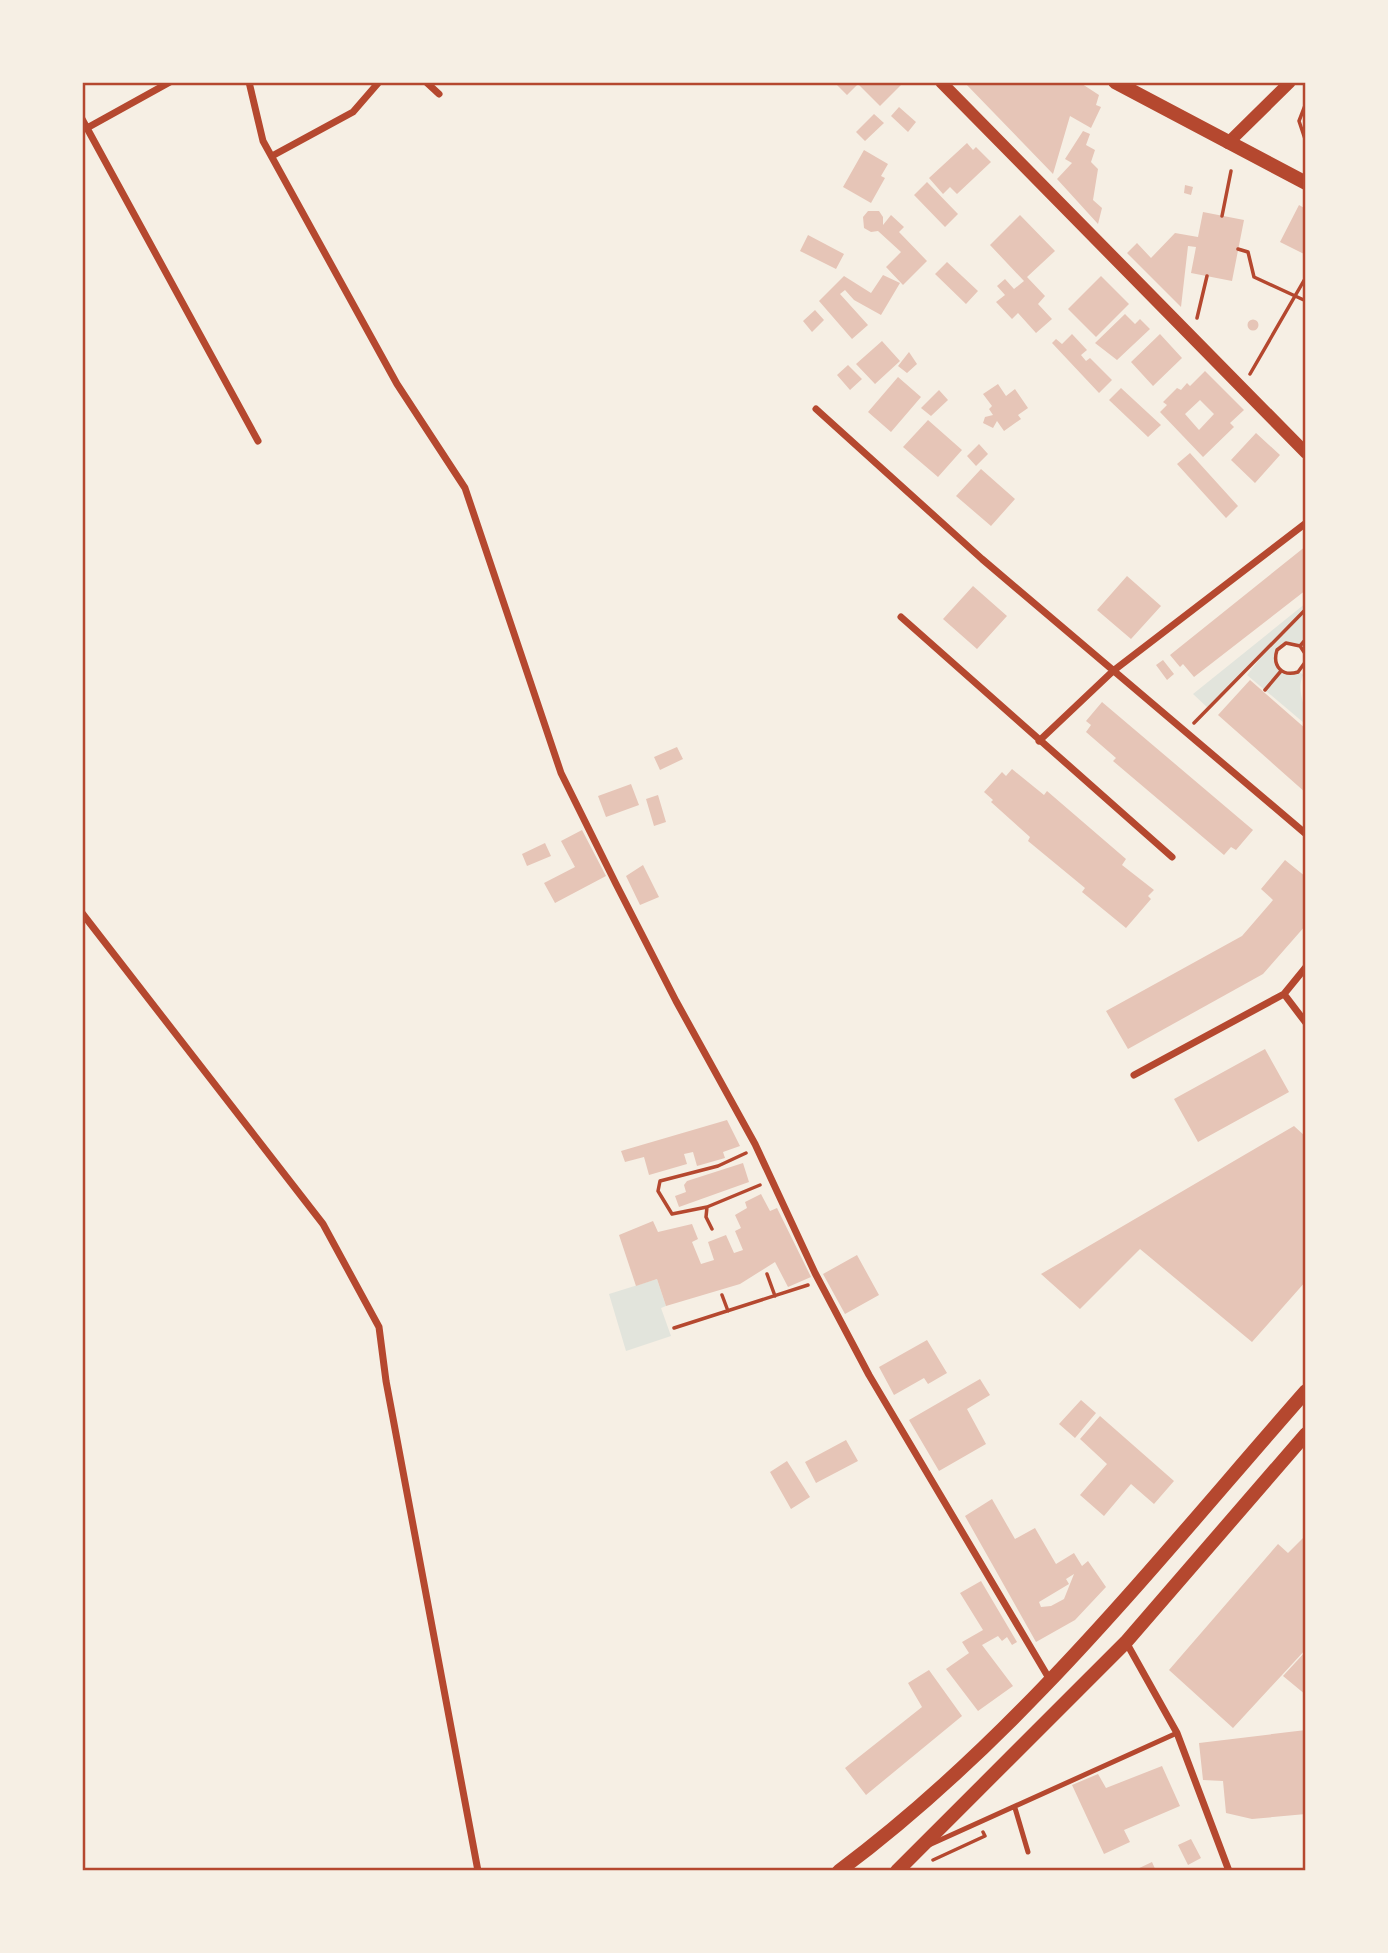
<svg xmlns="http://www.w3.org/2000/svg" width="1388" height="1953" font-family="'Roboto Serif',serif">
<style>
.green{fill:#e2e4dc}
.building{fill:#e6c5b7;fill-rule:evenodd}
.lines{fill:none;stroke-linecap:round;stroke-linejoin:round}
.path{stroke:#b5482f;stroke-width:3.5}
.service{stroke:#b5482f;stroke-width:5}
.minor{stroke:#b5482f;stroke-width:7}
.tertiary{stroke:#b5482f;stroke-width:12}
.secondary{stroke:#b5482f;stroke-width:14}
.neatline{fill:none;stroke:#b5482f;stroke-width:2.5}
</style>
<rect width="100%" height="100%" fill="#f6efe4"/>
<!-- green -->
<path class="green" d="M 1306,603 L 1306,655 L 1300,646 L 1290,643 L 1280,646 L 1275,660 L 1283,672 L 1299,671 L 1303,675 C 1295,693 1309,708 1304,723 L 1247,675 L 1266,651 L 1208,708 L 1193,694 Z
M 657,1279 L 666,1306 L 661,1308 L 671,1336 L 626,1351 L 609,1294 Z"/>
<!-- building -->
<path class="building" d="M 834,82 L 904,82 L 880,106 L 858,84 L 847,95 Z
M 964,82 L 1079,82 L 1099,95 L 1096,105 L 1101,107 L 1091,128 L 1070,116 L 1053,174 Z
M 899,107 L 916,122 L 908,132 L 891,116 Z
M 874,114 L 884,123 L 865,141 L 856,132 Z
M 1083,131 L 1090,134 L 1086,145 L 1095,150 L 1091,162 L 1098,169 L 1093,200 L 1102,208 L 1098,224 L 1057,179 L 1072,163 L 1065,159 Z
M 967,143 L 973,150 L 976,147 L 991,162 L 957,194 L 950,187 L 943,194 L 929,178 Z
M 864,150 L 888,164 L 881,176 L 885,178 L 871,203 L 843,187 Z
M 927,182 L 958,214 L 945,227 L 914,195 Z
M 1185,185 L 1193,187 L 1191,195 L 1184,193 Z
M 1299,205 L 1306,209 L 1306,255 L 1280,242 Z
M 868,211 L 879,211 L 883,217 L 883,225 L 891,215 L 904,227 L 899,232 L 927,261 L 903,285 L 886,267 L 901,252 L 878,231 L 871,232 L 864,228 L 863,217 Z
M 1203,212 L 1244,220 L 1232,281 L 1191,273 L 1196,247 L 1188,246 L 1181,307 L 1127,253 L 1137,243 L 1151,258 L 1175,233 L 1198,237 Z
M 1020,215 L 1055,251 L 1027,277 L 1045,296 L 1038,304 L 1052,319 L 1036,333 L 1018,313 L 1012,319 L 996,302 L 1005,295 L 997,286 L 1005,279 L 1014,289 L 1024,281 L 990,245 Z
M 808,235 L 844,254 L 836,269 L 800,251 Z
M 947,262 L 978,291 L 966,304 L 935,274 Z
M 883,275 L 900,283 L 881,315 L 854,300 L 845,290 L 840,294 L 868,325 L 852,339 L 819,301 L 844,276 L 871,293 Z
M 1101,276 L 1129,304 L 1096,337 L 1068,309 Z
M 815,310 L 824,320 L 812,332 L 803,321 Z
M 1125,314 L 1135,324 L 1140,319 L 1150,329 L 1117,360 L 1095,343 Z
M1247.5 325a5.5 5.5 0 1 1 11 0a5.5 5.5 0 1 1-11 0Z
M 1072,334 L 1087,350 L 1081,355 L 1086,361 L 1090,358 L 1112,380 L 1099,393 L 1052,343 L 1056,339 L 1062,344 Z
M 1160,334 L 1182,358 L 1153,386 L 1131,362 Z
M 882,341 L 900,361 L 875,384 L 856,364 Z
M 909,352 L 917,364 L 907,373 L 898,366 Z
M 848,365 L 862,379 L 850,390 L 837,375 Z
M 1205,371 L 1244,410 L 1230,423 L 1234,427 L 1203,457 L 1160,412 L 1167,405 L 1163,402 L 1177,388 L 1181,390 L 1187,383 L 1190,386 ZM 1200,400 L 1214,414 L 1199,430 L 1185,414 Z
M 898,377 L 921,397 L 891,432 L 868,412 Z
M 998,384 L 1006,396 L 1015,389 L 1028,408 L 1018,415 L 1021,419 L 1004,431 L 997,421 L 993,428 L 983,423 L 985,417 L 993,415 L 989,409 L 992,406 L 983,394 Z
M 1121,388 L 1161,425 L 1148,437 L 1109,400 Z
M 939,390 L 948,400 L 931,416 L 921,408 Z
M 928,420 L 962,450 L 938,477 L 903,447 Z
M 1256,433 L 1280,455 L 1255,483 L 1231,460 Z
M 979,444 L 988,454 L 976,466 L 967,456 Z
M 1190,453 L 1238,506 L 1226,518 L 1177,464 Z
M 981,469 L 1015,499 L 991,526 L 956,496 Z
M 1306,546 L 1306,590 L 1194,677 L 1183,664 L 1180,667 L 1170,655 Z
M 1127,576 L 1161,606 L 1131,639 L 1097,610 Z
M 973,586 L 1007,616 L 977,649 L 943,619 Z
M 1163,660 L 1174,674 L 1167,680 L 1156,665 Z
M 1250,680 L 1306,729 L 1306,793 L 1218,715 Z
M 1102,702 L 1253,830 L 1236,850 L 1231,847 L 1224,855 L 1113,761 L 1116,758 L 1086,732 L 1091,725 L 1086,721 Z
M 677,747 L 683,759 L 660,770 L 654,757 Z
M 1012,769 L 1044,795 L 1047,791 L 1126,859 L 1122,865 L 1154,890 L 1148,896 L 1151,899 L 1126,928 L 1082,892 L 1085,888 L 1028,841 L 1030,837 L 991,802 L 993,800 L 984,792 L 1002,772 L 1006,776 Z
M 631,784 L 639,805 L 606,817 L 598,796 Z
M 658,795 L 666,822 L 654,826 L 646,799 Z
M 582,830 L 606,876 L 555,903 L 544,883 L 575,867 L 561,841 Z
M 545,843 L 551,856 L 527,866 L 522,854 Z
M 1285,860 L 1306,877 L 1306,925 L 1263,974 L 1128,1049 L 1106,1011 L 1242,936 L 1273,900 L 1261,889 Z
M 643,865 L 659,897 L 640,905 L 626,876 Z
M 1265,1049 L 1289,1092 L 1198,1142 L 1174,1099 Z
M 727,1120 L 740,1146 L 723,1152 L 725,1158 L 697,1166 L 693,1152 L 684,1154 L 687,1164 L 649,1175 L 644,1157 L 625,1162 L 621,1151 Z
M 1294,1126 L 1306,1137 L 1306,1281 L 1252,1342 L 1140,1249 L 1080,1309 L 1041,1274 Z
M 743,1163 L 749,1182 L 679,1207 L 675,1196 L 686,1192 L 684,1185 L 687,1181 Z
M 761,1194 L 770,1211 L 777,1208 L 811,1277 L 788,1287 L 775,1262 L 740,1284 L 666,1306 L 657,1279 L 636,1286 L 619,1235 L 653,1221 L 658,1232 L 692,1224 L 698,1239 L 692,1242 L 701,1264 L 714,1260 L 708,1242 L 726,1235 L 734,1253 L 743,1250 L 735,1231 L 741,1228 L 735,1215 L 747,1208 L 745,1202 Z
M 857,1255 L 879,1295 L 845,1314 L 823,1274 Z
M 927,1340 L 947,1373 L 928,1384 L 924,1378 L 894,1395 L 879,1367 Z
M 980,1379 L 990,1395 L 967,1409 L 986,1444 L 939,1471 L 909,1420 Z
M 1081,1400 L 1096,1413 L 1075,1438 L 1059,1424 Z
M 1100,1416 L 1174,1481 L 1154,1504 L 1131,1484 L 1104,1516 L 1080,1495 L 1107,1464 L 1080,1439 Z
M 846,1440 L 858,1461 L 816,1483 L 805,1462 Z
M 787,1461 L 810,1497 L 791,1509 L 770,1472 Z
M 992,1499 L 1015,1539 L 1035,1528 L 1056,1564 L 1074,1553 L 1082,1566 L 1088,1561 L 1106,1587 L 1075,1620 L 1036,1642 L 965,1516 ZM 1074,1574 L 1064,1599 L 1051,1606 L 1041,1607 L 1039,1602 L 1069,1584 L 1066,1579 Z
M 1306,1535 L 1306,1649 L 1233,1728 L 1169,1670 L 1278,1544 L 1288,1553 Z
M 981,1581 L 1017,1642 L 1012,1645 L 1007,1637 L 1002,1641 L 998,1636 L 982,1645 L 1013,1686 L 978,1711 L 946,1669 L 969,1653 L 962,1642 L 983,1630 L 960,1593 Z
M 1306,1651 L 1306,1695 L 1283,1676 Z
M 929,1670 L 962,1716 L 866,1795 L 845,1768 L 922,1707 L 908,1683 Z
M 1306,1730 L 1306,1814 L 1252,1819 L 1226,1813 L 1223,1781 L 1203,1780 L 1199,1743 Z
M 1162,1766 L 1180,1806 L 1124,1830 L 1130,1842 L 1104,1854 L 1072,1785 L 1098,1774 L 1106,1788 Z
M 1191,1839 L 1201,1858 L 1188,1865 L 1178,1845 Z
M 1152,1862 L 1156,1871 L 1133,1871 Z"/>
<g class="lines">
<!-- path -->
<path class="path" d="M 1306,103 L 1299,121 L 1306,142
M 1222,216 L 1231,171
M 1238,249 L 1248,252 L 1254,277 L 1306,301
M 1197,318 L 1207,276
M 1250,374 L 1306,277
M 1300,646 L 1306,639
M 1306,655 L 1300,646 L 1286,643 L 1277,650 C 1272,666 1282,677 1298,672 L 1306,661
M 1265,690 L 1281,671
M 1194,723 L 1306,609
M 707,1207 L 672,1214 L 658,1191 L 660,1181 L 718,1166 L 746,1153
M 712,1229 L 706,1217 L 707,1207 L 760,1185
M 767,1274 L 775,1296
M 722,1295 L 728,1311
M 674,1328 L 808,1285
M 933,1860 L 985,1836 L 983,1832"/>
<!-- service -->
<path class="service" d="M 1015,1808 L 1028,1852
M 929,1845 L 1177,1733"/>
<!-- minor -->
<path class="minor" d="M 249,82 L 263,141 L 397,384 L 465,488 L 561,773 L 616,884 L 676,1001 L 755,1144 L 815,1273 L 869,1375 L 1050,1680
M 426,82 L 439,94
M 82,119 L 258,441
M 87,128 L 170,82
M 272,156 L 353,112 L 379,82
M 816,409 L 982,559 L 1306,834
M 901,617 L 1172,857
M 1039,741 L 1113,671 L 1306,523
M 82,913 L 323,1224 L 379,1327 L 386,1381 L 478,1871
M 1284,994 L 1306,1023
M 1134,1075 L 1284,994 L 1306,967
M 1126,1642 L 1177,1733 L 1229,1871"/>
<!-- tertiary -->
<path class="tertiary" d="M 941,82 L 1306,453
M 1228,143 L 1290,82"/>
<!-- secondary -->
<path class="secondary" d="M 1115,82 L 1306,183
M 839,1871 C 1019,1737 1159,1558 1306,1391
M 897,1871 L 1126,1642 L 1306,1434"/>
</g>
<!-- border -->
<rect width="1388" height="1953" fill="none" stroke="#f6efe4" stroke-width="168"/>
<rect x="84" y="84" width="1220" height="1785" class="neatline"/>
</svg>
